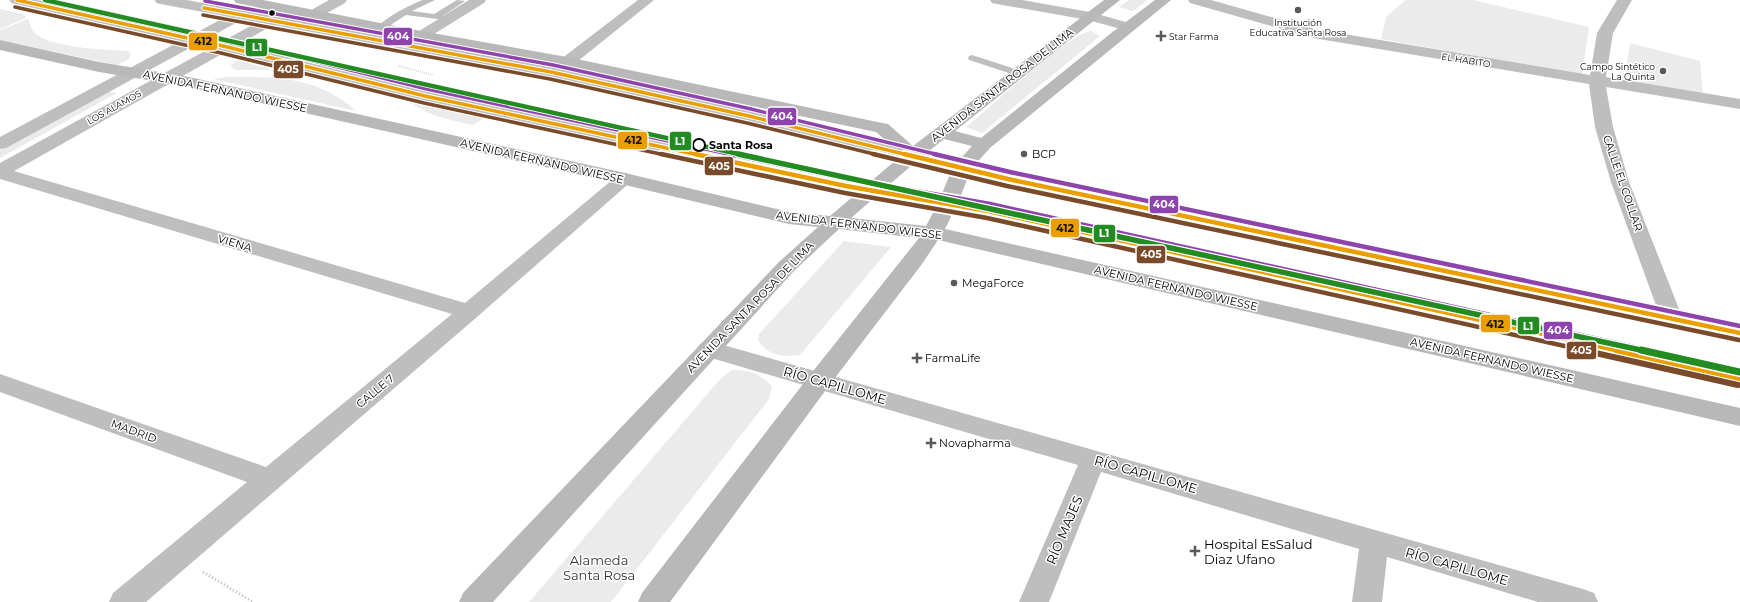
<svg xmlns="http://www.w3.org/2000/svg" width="1740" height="602" font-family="Montserrat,sans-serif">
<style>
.green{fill:#ebebeb}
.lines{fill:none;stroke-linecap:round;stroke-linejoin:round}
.primary-casing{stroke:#dbdbdb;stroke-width:1}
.path-far1{stroke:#b9b9b9;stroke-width:2;stroke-dasharray:0.5 1.5;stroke-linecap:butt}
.path{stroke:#b9b9b9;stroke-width:3;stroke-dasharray:1 2.5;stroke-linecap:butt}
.service{fill:#bebebe;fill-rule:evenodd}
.minor{fill:#bebebe;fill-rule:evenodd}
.tertiary{fill:#bebebe;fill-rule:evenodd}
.secondary{fill:#b8b8b8;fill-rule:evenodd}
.primary{fill:#bebebe;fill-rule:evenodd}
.bus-1-far2-casing{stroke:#fff;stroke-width:5.5}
.bus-1-far1-casing{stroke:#fff;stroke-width:8}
.bus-1-casing{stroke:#fff;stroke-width:9}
.bus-2-far2-casing{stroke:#fff;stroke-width:5.5}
.bus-2-far1-casing{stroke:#fff;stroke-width:8}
.bus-2-casing{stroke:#fff;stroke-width:9}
.bus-3-far2-casing{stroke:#fff;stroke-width:5.5}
.bus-3-far1-casing{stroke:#fff;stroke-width:8}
.bus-3-casing{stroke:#fff;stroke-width:9}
.bus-1-far2{stroke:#eb9e00;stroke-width:3.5}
.bus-1-far1{stroke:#eb9e00;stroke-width:4.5}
.bus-1{stroke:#eb9e00;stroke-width:6}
.bus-2-far2{stroke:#7a4b2a;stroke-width:3.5}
.bus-2-far1{stroke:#7a4b2a;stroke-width:4.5}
.bus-2{stroke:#7a4b2a;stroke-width:6}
.bus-3-far2{stroke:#8e44ad;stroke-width:3.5}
.bus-3-far1{stroke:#8e44ad;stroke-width:4.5}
.bus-3{stroke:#8e44ad;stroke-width:6}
.metro-1-far2-casing{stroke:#fff;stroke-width:6}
.metro-1-far1-casing{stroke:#fff;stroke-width:8}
.metro-1-casing{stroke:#fff;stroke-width:10}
.metro-1-far2{stroke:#228b22;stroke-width:4.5}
.metro-1-far1{stroke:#228b22;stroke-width:5.5}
.metro-1{stroke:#228b22;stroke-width:7}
.poi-dot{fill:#595959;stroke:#fff;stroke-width:1.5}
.bus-dot{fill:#000;stroke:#fff;stroke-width:1.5}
.stop-dot{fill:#fff;stroke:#000;stroke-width:2}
.labels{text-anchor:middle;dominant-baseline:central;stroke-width:3;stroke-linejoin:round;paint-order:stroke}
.far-poi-label{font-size:9px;fill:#000;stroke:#fff}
.far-street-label{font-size:9px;fill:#000;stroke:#fff}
.street-label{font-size:11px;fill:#000;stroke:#fff}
.stop-label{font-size:11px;font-weight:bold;fill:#000;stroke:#fff;text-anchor:start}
.poi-label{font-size:11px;fill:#000;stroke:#fff;text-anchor:start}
.near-street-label{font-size:13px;fill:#000;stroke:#fff}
.near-poi-label{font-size:13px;fill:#000;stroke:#fff;text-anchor:start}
.near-park-label{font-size:13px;fill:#323232;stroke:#fff}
.line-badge{stroke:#fff;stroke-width:1.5}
.badge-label{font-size:11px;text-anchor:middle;font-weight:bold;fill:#fff}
.pale-badge-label{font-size:11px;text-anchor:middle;font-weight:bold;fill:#111}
</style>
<rect width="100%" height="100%" fill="#fff"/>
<!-- green -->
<path class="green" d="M 1129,0 L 1148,0 L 1133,11 L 1119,7 Z
M 1406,0 L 1473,0 L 1589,27 L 1582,75 L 1381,39 L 1386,17 Z
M 0,9 L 23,14 L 26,18 L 0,29 Z
M 28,19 C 29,23 31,27 33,31 C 46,48 108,50 129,51 L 131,54 L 129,59 L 117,65 L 0,40 L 0,30 Z
M 1091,31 L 1100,36 L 982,133 L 966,127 C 985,111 1072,32 1091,31 Z
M 1630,43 L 1700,61 L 1703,95 L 1624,82 Z
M 237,60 L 273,70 L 235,70 L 230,66 Z
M 225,77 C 275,77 316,75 356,111 L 213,79 Z
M 106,91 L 117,93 L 0,158 L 0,149 Z
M 408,100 L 485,118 L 473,125 C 450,120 427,116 408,100 Z
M 844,241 L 891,247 L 800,355 C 781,357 770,356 758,341 L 759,334 Z
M 732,370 C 750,370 759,373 772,386 L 769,399 L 611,602 L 529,602 L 721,378 Z"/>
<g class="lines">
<defs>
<path id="primary" d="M 10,0 L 36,0 L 223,41 L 425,91 L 846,180 L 988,205 L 1740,369 L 1740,387 L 988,217 L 846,192 L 425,101 L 223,51 L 17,4 L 12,3 Z
M 155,0 L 185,0 L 551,67 L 749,111 L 1008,173 L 1740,325 L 1740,341 L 1008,185 L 749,121 L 551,77 L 162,4 L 157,3 Z"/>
</defs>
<!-- primary casing -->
<use href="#primary" class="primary-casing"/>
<!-- path-far1 -->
<path class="path-far1" d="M 399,66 L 433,75"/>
<!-- path -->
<path class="path" d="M 203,572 L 253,602"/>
<!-- service -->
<path class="service" d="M 423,0 L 435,0 L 412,11 L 434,14 L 457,0 L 465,1 L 443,16 L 452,17 L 452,21 L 406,15 L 383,30 L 380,30 L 376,28 C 385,18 411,4 423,0 Z
M 972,55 L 1021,71 L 1022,73 L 1018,76 L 969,60 L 968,58 L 969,56 Z"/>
<!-- minor -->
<path class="minor" d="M 329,0 L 347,0 L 345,3 L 300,28 L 295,29 L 290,28 L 288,25 L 290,22 Z
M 469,0 L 486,0 L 484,3 L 426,39 L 421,41 L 416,39 L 413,36 L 416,33 Z
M 638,0 L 654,0 L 573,65 L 567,67 L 561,65 L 559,62 L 561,59 Z
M 990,0 L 1022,0 L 1090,12 L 1133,24 L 1135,27 L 1133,30 L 1128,31 L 1088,20 L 997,4 L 992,3 Z
M 1188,0 L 1211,0 L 1314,29 L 1590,75 L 1597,33 L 1617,0 L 1632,0 L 1613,33 L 1606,77 L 1740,99 L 1740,109 L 1606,87 L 1613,127 L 1629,182 L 1683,319 L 1680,324 L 1672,327 L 1664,324 L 1661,319 L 1611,182 L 1595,127 L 1589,84 L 1313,38 L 1190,3 Z
M 0,167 L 465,303 L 618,175 L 625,173 L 632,175 L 634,179 L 477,317 L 146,602 L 109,602 L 113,593 L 247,482 L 0,392 L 0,374 L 266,467 L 452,314 L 0,179 Z
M 709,341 L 1583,589 L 1594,593 L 1598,602 L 1538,602 L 1387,557 L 1382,602 L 1352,602 L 1359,549 L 1101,472 L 1049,602 L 1019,602 L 1078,465 L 701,355 L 697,349 L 701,343 Z"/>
<!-- tertiary -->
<path class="tertiary" d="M 240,11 L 245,12 L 247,15 L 245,18 L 6,148 L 0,149 L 0,137 L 235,12 Z
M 270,17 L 275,18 L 277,21 L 275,24 L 7,175 L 0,177 L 0,163 L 265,18 Z"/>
<!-- secondary -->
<path class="secondary" d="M 234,0 L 263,0 L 421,31 L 567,57 L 882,123 L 888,124 L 913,146 L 1104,0 L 1120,0 L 955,131 L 981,138 L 1110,34 L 1155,0 L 1171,0 L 990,148 L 971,169 L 958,203 L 945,229 L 1740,408 L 1740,426 L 938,240 L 922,264 L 828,387 L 670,602 L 638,602 L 642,593 L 810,375 L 919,238 L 839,229 L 793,272 L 493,602 L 459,602 L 463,593 L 779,262 L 818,227 L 789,224 L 625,185 L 189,87 L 99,72 L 0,50 L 0,40 L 99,62 L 189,77 L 625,173 L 789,212 L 830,216 L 902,155 L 876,132 L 567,67 L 421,41 L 241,4 L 236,3 ZM 944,139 L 972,146 L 953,167 L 938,203 L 926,226 L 851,218 L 919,159 Z"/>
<!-- primary -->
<use href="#primary" class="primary"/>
<defs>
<path id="bus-1-far2" d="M 17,0 L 223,46 L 425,96 L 699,155
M 204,8 L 551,72 L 749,116 L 908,155"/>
<path id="bus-1-far1" d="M 695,154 L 846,186 L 988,211 L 1620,351
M 904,154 L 1008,179 L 1740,333"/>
<path id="bus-1" d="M 1616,350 L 1740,378"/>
<path id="bus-2-far2" d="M 15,7 L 221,53 L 424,103 L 665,155
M 203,15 L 550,79 L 747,123 L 878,155"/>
<path id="bus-2-far1" d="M 661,154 L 845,193 L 987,218 L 1587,351
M 873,154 L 1007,186 L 1739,340"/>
<path id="bus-2" d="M 1582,350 L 1738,385"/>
<path id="bus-3-far2" d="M 49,0 L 225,39 L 427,89 L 733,155
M 205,1 L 553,65 L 751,109 L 939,155"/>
<path id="bus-3-far1" d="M 729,154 L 847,179 L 990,204 L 1652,351
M 934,154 L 1010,172 L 1740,326"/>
<path id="bus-3" d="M 1647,350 L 1740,371"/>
</defs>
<!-- bus-1-far2 casing -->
<use href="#bus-1-far2" class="bus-1-far2-casing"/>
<!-- bus-1-far1 casing -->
<use href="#bus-1-far1" class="bus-1-far1-casing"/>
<!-- bus-1 casing -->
<use href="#bus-1" class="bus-1-casing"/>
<!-- bus-2-far2 casing -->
<use href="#bus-2-far2" class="bus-2-far2-casing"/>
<!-- bus-2-far1 casing -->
<use href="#bus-2-far1" class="bus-2-far1-casing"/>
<!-- bus-2 casing -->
<use href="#bus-2" class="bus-2-casing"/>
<!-- bus-3-far2 casing -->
<use href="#bus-3-far2" class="bus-3-far2-casing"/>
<!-- bus-3-far1 casing -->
<use href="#bus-3-far1" class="bus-3-far1-casing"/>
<!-- bus-3 casing -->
<use href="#bus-3" class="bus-3-casing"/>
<!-- bus-1-far2 -->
<use href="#bus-1-far2" class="bus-1-far2"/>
<!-- bus-1-far1 -->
<use href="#bus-1-far1" class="bus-1-far1"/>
<!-- bus-1 -->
<use href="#bus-1" class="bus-1"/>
<!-- bus-2-far2 -->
<use href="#bus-2-far2" class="bus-2-far2"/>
<!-- bus-2-far1 -->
<use href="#bus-2-far1" class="bus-2-far1"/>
<!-- bus-2 -->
<use href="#bus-2" class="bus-2"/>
<!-- bus-3-far2 -->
<use href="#bus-3-far2" class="bus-3-far2"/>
<!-- bus-3-far1 -->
<use href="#bus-3-far1" class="bus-3-far1"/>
<!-- bus-3 -->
<use href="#bus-3" class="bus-3"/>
<defs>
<path id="metro-1-far2" d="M 45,0 L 743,155"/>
<path id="metro-1-far1" d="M 738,154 L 1645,351"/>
<path id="metro-1" d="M 1641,350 L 1740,372"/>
</defs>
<!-- metro-1-far2 casing -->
<use href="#metro-1-far2" class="metro-1-far2-casing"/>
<!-- metro-1-far1 casing -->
<use href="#metro-1-far1" class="metro-1-far1-casing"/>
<!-- metro-1 casing -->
<use href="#metro-1" class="metro-1-casing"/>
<!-- metro-1-far2 -->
<use href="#metro-1-far2" class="metro-1-far2"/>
<!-- metro-1-far1 -->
<use href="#metro-1-far1" class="metro-1-far1"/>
<!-- metro-1 -->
<use href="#metro-1" class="metro-1"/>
</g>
<!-- markers -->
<g class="poi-dot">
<circle cx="1298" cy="10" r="4"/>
<path d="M1159 30h4v4h4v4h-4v4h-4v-4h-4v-4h4z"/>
<circle cx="1663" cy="71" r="4"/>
<circle cx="1024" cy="154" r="4"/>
<circle cx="954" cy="283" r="4"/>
<path d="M915 352h4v4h4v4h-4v4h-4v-4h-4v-4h4z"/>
<path d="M929 437h4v4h4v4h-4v4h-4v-4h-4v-4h4z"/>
<path d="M1193 545h4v4h4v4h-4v4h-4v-4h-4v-4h4z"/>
</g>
<circle class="bus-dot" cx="272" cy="13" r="3.5"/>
<circle class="stop-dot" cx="699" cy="145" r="6"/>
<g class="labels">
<!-- far-poi labels -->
<g class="far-poi-label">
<text x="1298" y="22">Institución<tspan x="1298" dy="10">Educativa Santa Rosa</tspan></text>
<text x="1169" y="36" text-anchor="start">Star Farma</text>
<text x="1655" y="66" text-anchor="end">Campo Sintético<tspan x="1655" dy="10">La Quinta</tspan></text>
</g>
<!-- far-street labels -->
<g class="far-street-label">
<text transform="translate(1466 60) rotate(9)">EL HABITO</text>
<text transform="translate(114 107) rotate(-29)">LOS ALAMOS</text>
</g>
<!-- street labels -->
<g class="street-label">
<text transform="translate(1002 85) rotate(-38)">AVENIDA SANTA ROSA DE LIMA</text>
<text transform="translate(225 91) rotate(12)">AVENIDA FERNANDO WIESSE</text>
<text transform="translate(542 161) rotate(13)">AVENIDA FERNANDO WIESSE</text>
<text transform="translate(1623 183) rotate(71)">CALLE EL COLLAR</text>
<text transform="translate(859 225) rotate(7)">AVENIDA FERNANDO WIESSE</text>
<text transform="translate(235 243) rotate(17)">VIENA</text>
<text transform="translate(1176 288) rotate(13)">AVENIDA FERNANDO WIESSE</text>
<text transform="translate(750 307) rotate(-46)">AVENIDA SANTA ROSA DE LIMA</text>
<text transform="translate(1492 360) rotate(13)">AVENIDA FERNANDO WIESSE</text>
<text transform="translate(375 391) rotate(-40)">CALLE 7</text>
<text transform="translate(134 431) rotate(20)">MADRID</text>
</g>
<!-- stop labels -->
<g class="stop-label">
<text x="709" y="145">Santa Rosa</text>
</g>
<!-- poi labels -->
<g class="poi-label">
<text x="1032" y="154">BCP</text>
<text x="962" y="283">MegaForce</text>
<text x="925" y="358">FarmaLife</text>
<text x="939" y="443">Novapharma</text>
</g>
<!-- near-street labels -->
<g class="near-street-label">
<text transform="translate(835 385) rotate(16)">RÍO CAPILLOME</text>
<text transform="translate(1146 474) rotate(16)">RÍO CAPILLOME</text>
<text transform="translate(1064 530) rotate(-67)">RÍO MAJES</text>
<text transform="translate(1457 566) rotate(16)">RÍO CAPILLOME</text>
</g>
<!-- near-poi labels -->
<g class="near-poi-label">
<text x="1204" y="544">Hospital EsSalud<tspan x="1204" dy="15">Diaz Ufano</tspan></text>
</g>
<!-- near-park labels -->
<g class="near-park-label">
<text x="599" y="560">Alameda<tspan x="599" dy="15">Santa Rosa</tspan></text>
</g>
</g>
<g class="line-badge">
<rect x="383" y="27" width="30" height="19" rx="4" fill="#8e44ad"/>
<rect x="188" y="32" width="30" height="19" rx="4" fill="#eb9e00"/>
<rect x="245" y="38" width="23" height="19" rx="4" fill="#228b22"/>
<rect x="273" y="60" width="31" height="19" rx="4" fill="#7a4b2a"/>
<rect x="767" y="107" width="30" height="19" rx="4" fill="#8e44ad"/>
<rect x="617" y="131" width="31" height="19" rx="4" fill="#eb9e00"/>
<rect x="669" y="131" width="23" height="20" rx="4" fill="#228b22"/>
<rect x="704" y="156" width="30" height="20" rx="4" fill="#7a4b2a"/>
<rect x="1149" y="195" width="30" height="19" rx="4" fill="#8e44ad"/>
<rect x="1050" y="218" width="30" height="20" rx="4" fill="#eb9e00"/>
<rect x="1093" y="224" width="23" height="19" rx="4" fill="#228b22"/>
<rect x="1136" y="245" width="30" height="19" rx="4" fill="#7a4b2a"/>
<rect x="1480" y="314" width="31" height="19" rx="4" fill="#eb9e00"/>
<rect x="1517" y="316" width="23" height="19" rx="4" fill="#228b22"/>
<rect x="1543" y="321" width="30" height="19" rx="4" fill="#8e44ad"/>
<rect x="1566" y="341" width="31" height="19" rx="4" fill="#7a4b2a"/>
</g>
<g class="badge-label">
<text x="398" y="40">404</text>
<text x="257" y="51">L1</text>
<text x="288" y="73">405</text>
<text x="782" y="120">404</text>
<text x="680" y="145">L1</text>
<text x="719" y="170">405</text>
<text x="1164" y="208">404</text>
<text x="1104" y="237">L1</text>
<text x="1151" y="258">405</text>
<text x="1528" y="330">L1</text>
<text x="1558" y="334">404</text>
<text x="1581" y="354">405</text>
</g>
<g class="pale-badge-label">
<text x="203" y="45">412</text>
<text x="633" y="144">412</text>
<text x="1065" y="232">412</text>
<text x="1495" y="328">412</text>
</g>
</svg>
